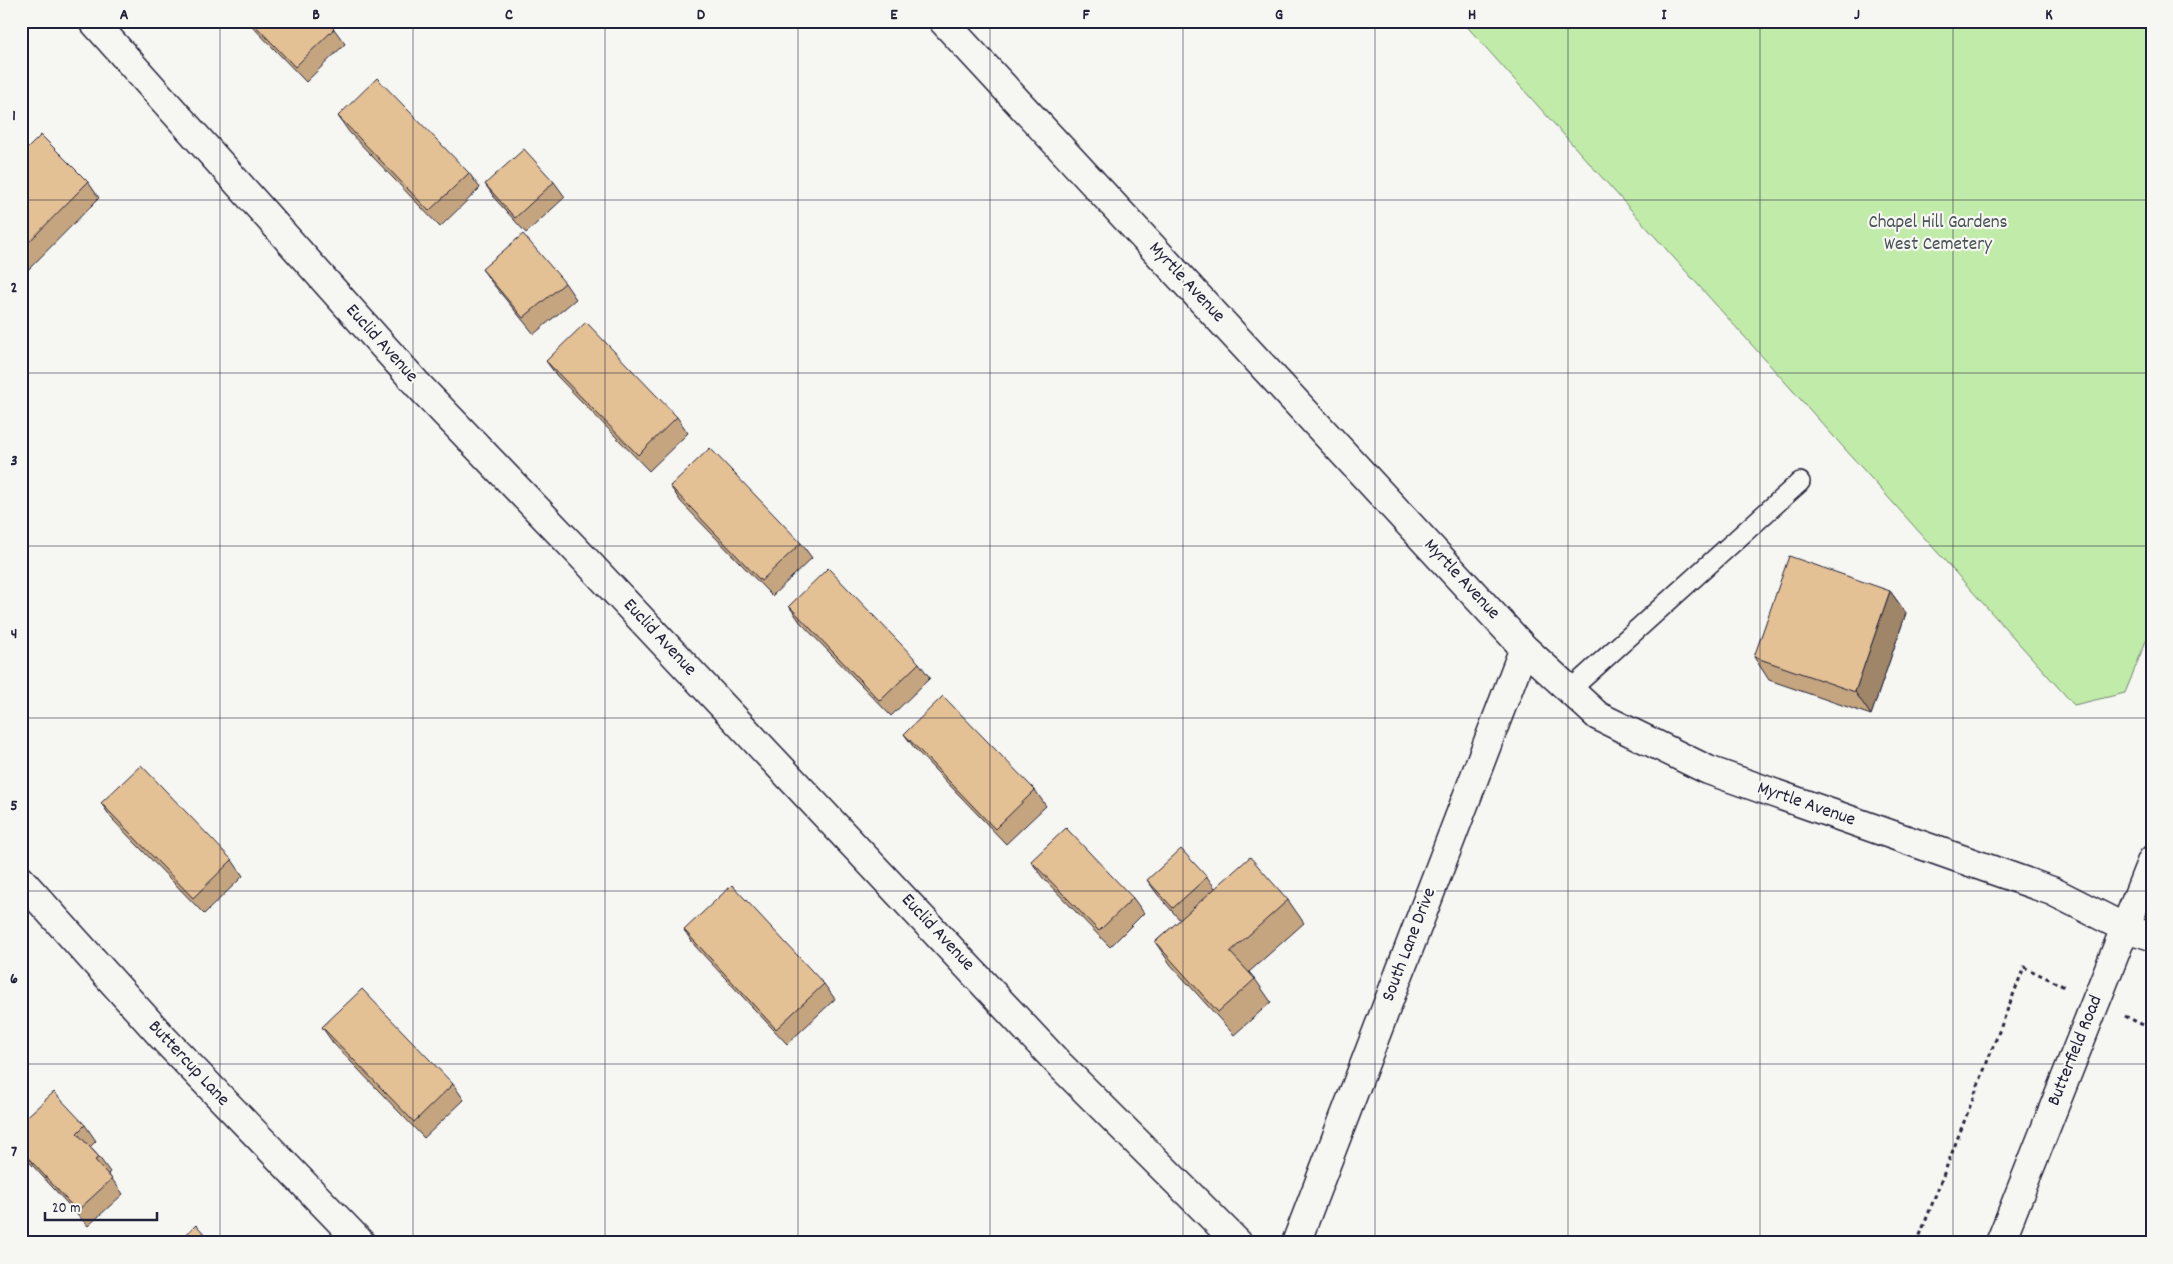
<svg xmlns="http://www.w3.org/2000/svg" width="2173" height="1264" font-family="Dekko,sans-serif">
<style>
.green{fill:#c0eba8;stroke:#718672}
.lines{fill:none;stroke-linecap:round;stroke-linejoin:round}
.service-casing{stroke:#22223b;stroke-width:22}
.minor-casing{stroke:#22223b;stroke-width:31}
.secondary-casing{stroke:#22223b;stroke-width:31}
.path{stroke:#22223b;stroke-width:3;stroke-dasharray:4 4;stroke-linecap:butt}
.service{stroke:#f6f6f2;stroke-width:19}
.minor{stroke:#f6f6f2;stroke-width:28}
.secondary{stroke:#f6f6f2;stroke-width:28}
.wall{fill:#c4a580;stroke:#22223b}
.shaded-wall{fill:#a08668;stroke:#22223b}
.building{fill:#e4c095;stroke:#22223b}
.grid{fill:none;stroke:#22223b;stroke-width:1;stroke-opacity:0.55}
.labels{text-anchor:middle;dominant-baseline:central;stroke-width:4.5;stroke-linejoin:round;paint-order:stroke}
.park-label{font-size:19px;fill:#4a5456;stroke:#f6f6f2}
.street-label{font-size:19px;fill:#22223b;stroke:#f6f6f2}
.neatline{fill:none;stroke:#22223b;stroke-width:2}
.grid-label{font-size:16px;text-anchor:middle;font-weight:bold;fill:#22223b}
</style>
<rect width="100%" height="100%" fill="#f6f6f2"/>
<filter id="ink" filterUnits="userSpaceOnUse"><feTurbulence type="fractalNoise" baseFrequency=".02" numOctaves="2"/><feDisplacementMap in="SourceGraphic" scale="10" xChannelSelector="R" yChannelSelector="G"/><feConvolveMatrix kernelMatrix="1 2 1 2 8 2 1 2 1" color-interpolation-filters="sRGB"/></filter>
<g filter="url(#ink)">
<!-- green -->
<path class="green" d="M 1462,21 L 2152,21 L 2152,626 L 2125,693 L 2074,705 Z"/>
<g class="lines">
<defs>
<path id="service" d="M 1570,690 L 1800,482"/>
<path id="minor" d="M 93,21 L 418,385 L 580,554 L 1061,1066 L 1238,1243
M 943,21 L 1524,648 L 1598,716 L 1708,770 L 2052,891 L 2125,928 L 2152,936
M 21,880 L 166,1041 L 361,1243
M 1296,1243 L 1524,648"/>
<path id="secondary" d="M 2000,1243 L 2152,860"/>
</defs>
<!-- service casing -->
<use href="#service" class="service-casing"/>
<!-- minor casing -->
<use href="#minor" class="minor-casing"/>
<!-- secondary casing -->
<use href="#secondary" class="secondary-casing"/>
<!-- path -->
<path class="path" d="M 2125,1016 L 2151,1029
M 1917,1243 L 2024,967 L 2065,987"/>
<!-- service -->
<use href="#service" class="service"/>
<!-- minor -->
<use href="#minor" class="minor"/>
<!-- secondary -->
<use href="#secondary" class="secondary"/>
</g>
<!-- wall -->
<path class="wall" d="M 247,21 L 327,21 L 334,29 L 345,44 L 306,82 Z
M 338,116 L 469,173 L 480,188 L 440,227 L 349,132 Z
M 21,155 L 88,182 L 99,198 L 21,277 Z
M 554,182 L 565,197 L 526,233 L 496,200 L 485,184 Z
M 482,269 L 565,283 L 576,299 L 534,334 L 493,284 Z
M 546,361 L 677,417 L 688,433 L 649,471 L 557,376 Z
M 670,486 L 801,543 L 812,558 L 772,596 L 681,502 Z
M 1890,591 L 1906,613 L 1871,715 L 1769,680 L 1754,657 Z
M 789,606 L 919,663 L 930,678 L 891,716 L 800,622 Z
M 904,734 L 1035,790 L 1046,806 L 1006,844 L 915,749 Z
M 101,803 L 232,860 L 243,876 L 204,914 L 112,819 Z
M 1031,861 L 1133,898 L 1144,913 L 1110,947 L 1042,877 Z
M 1207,877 L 1215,888 L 1288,900 L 1304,923 L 1249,972 L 1255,979 L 1271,1002 L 1234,1035 L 1171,965 L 1155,942 L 1180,920 L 1158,895 L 1147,880 Z
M 684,930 L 824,984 L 835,999 L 787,1044 L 695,946 Z
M 322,1027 L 453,1084 L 464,1100 L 424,1138 L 333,1043 Z
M 21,1122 L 85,1125 L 96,1141 L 90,1147 L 99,1157 L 110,1172 L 108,1174 L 112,1179 L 123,1194 L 88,1226 L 21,1153 Z"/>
<!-- shaded-wall -->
<path class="shaded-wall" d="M 1890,591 L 1906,613 L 1871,715 L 1855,692 Z"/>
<!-- building -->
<path class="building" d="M 251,21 L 327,21 L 334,29 L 295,67 Z
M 377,78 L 469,173 L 429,211 L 338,116 Z
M 41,135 L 88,182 L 21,250 L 21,155 Z
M 524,149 L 554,182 L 515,218 L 485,184 Z
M 523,234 L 565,283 L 523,318 L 482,269 Z
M 586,322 L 677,417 L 638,455 L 546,361 Z
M 710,448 L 801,543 L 761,581 L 670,486 Z
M 1789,556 L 1890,591 L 1855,692 L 1754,657 Z
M 828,568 L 919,663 L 880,701 L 789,606 Z
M 943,696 L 1035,790 L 995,829 L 904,734 Z
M 141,765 L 232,860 L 193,898 L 101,803 Z
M 1066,828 L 1133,898 L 1099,931 L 1031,861 Z
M 1181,849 L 1207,877 L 1173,908 L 1147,880 Z
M 1250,857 L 1288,900 L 1230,952 L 1255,979 L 1218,1012 L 1155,942 Z
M 732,885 L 824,984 L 776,1029 L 684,930 Z
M 362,989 L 453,1084 L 414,1122 L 322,1027 Z
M 54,1092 L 85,1125 L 77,1133 L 99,1157 L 95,1160 L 112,1179 L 77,1211 L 21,1150 L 21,1122 Z
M 196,1225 L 213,1243 L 177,1243 Z"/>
</g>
<!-- grid -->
<path class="grid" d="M 220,21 L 220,1243M 413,21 L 413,1243M 605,21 L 605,1243M 798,21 L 798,1243M 990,21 L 990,1243M 1183,21 L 1183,1243M 1375,21 L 1375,1243M 1568,21 L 1568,1243M 1760,21 L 1760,1243M 1953,21 L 1953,1243M 21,200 L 2152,200M 21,373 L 2152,373M 21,546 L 2152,546M 21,718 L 2152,718M 21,891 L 2152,891M 21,1064 L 2152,1064"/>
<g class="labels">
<!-- park labels -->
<g class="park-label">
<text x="1938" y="223">Chapel Hill Gardens<tspan x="1938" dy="22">West Cemetery</tspan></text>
</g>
<!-- street labels -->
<g class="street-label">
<text transform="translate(1186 283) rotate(47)">Myrtle Avenue</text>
<text transform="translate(381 344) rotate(48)">Euclid Avenue</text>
<text transform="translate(1461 580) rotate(47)">Myrtle Avenue</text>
<text transform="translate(659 638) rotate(47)">Euclid Avenue</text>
<text transform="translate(1806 805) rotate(19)">Myrtle Avenue</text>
<text transform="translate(937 933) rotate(47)">Euclid Avenue</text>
<text transform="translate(1410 945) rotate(-69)">South Lane Drive</text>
<text transform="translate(2076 1051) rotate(-68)">Butterfield Road</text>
<text transform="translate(188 1064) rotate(47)">Buttercup Lane</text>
</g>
</g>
<!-- margin -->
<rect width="2173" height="1264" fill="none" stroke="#f6f6f2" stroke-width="55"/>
<!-- scale -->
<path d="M45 1212v8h112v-8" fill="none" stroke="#22223b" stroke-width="2.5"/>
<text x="52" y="1212" font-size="15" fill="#22223b" stroke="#f6f6f2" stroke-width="4" paint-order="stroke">20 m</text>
<rect x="28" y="28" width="2118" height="1208" class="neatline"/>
<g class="grid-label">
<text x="124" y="19">A</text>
<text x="316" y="19">B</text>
<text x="509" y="19">C</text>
<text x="701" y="19">D</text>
<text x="894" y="19">E</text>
<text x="1086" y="19">F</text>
<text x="1279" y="19">G</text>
<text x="1472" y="19">H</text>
<text x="1664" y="19">I</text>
<text x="1857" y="19">J</text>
<text x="2049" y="19">K</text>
<text x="14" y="120">1</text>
<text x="14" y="292">2</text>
<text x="14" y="465">3</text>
<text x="14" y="638">4</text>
<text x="14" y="810">5</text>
<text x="14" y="983">6</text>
<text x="14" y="1156">7</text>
</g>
</svg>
